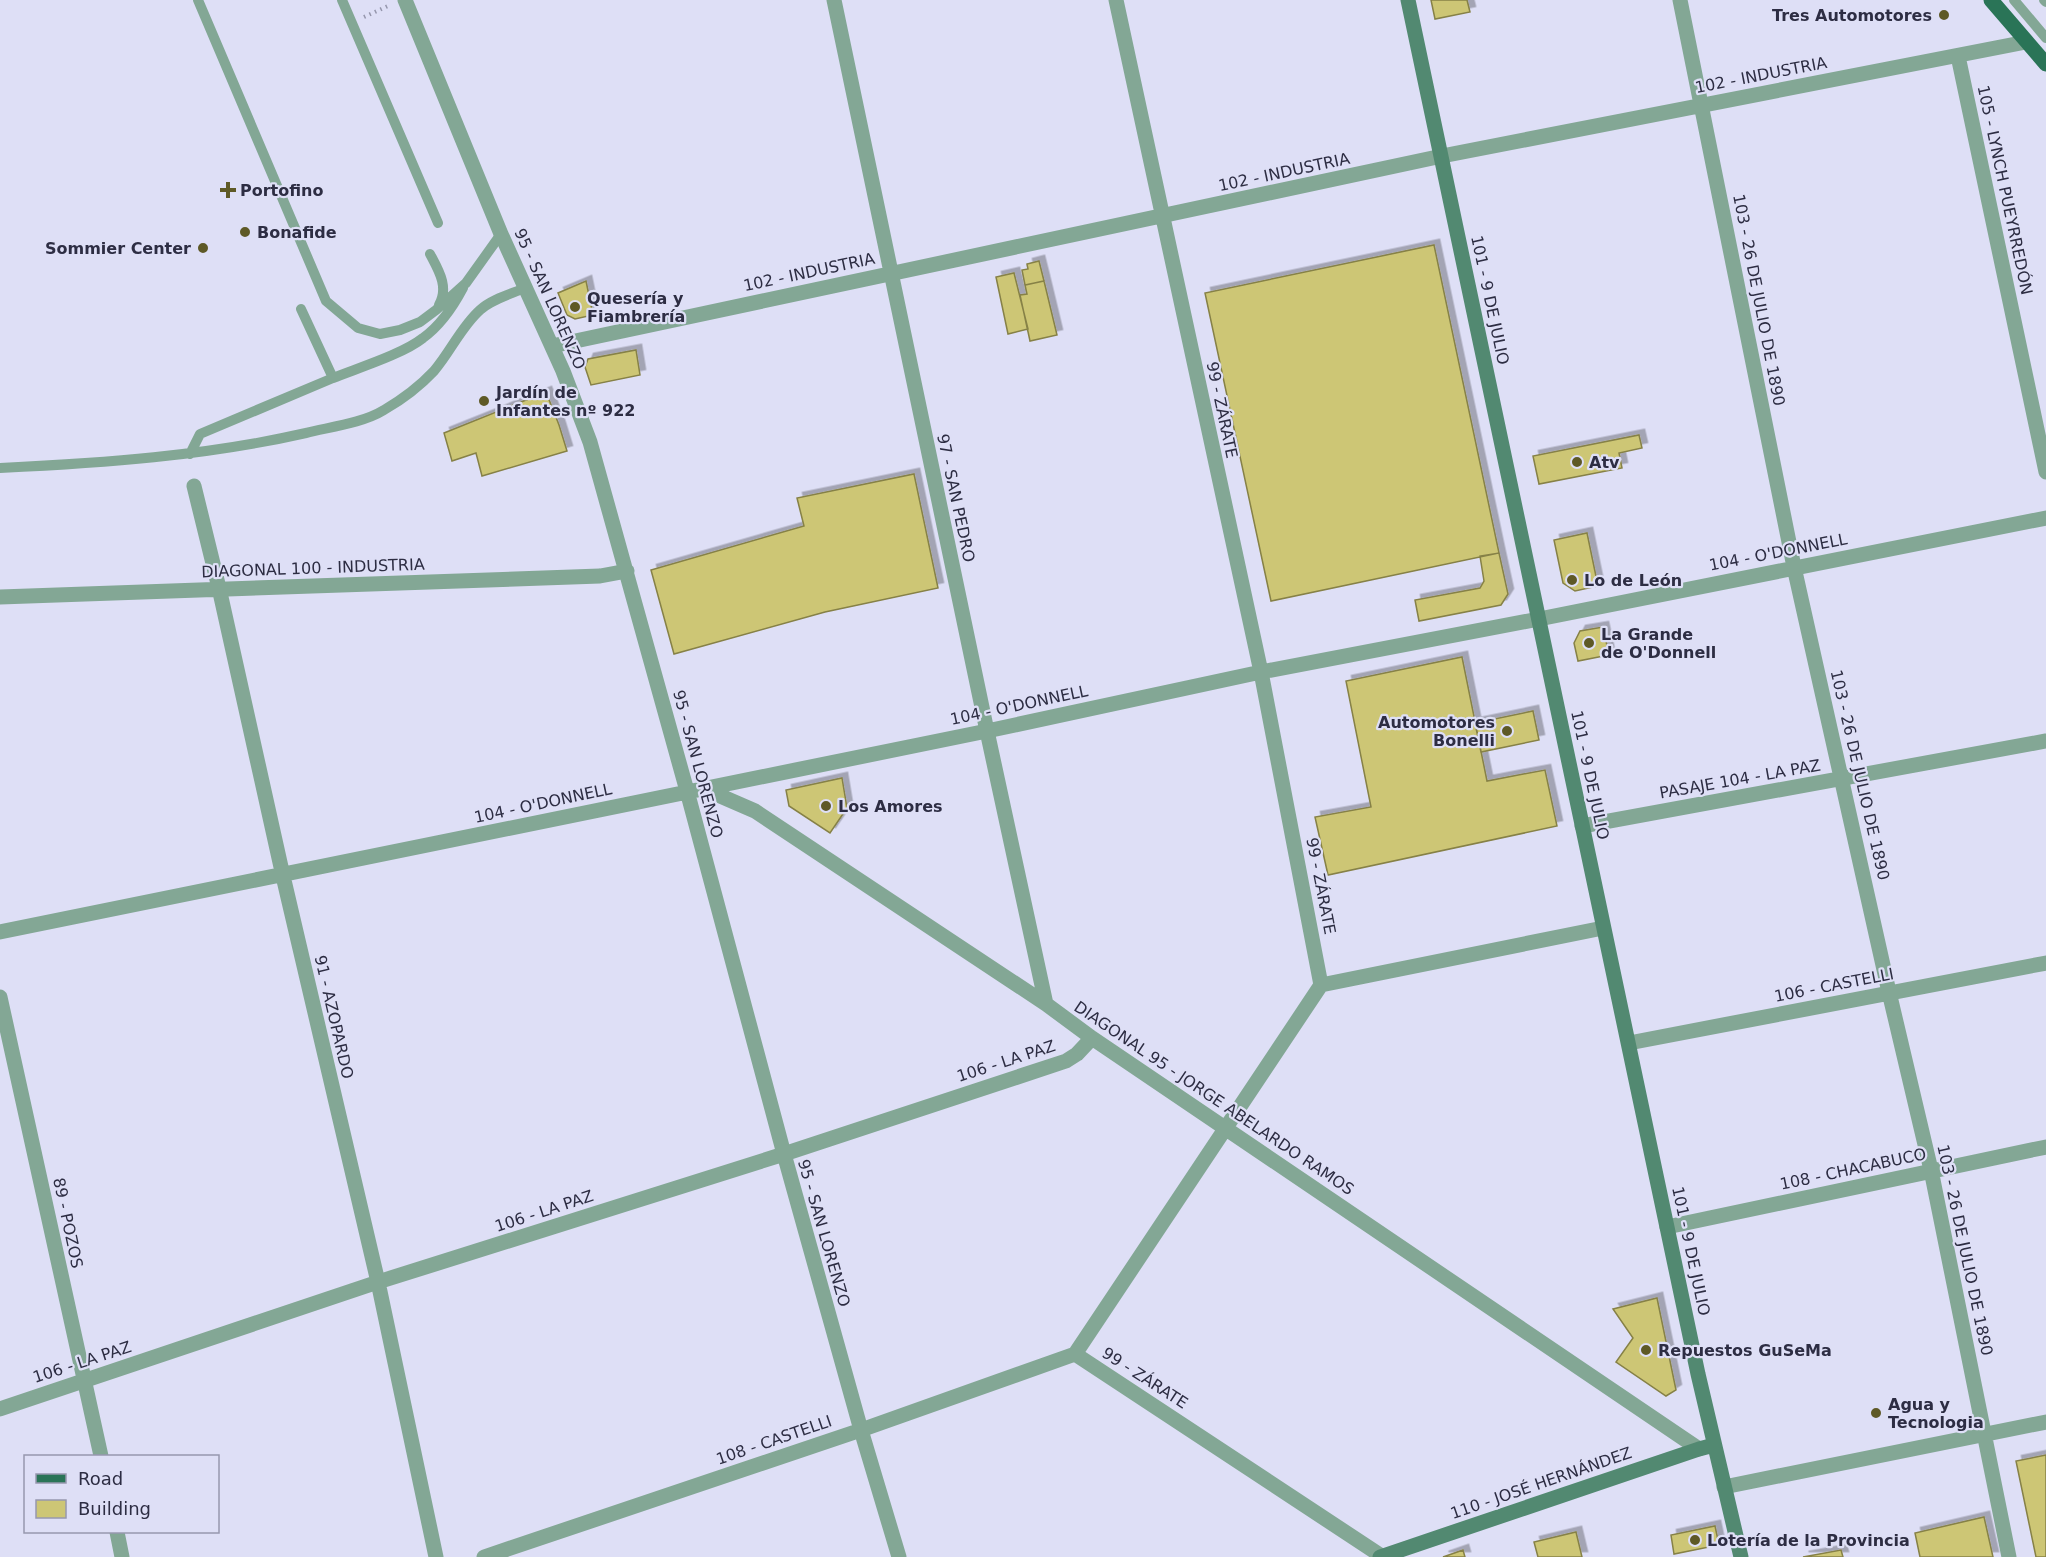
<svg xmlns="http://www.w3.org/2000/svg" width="2046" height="1557" font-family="'DejaVu Sans',sans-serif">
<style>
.building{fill:#cdc675;stroke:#868146;stroke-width:1.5;filter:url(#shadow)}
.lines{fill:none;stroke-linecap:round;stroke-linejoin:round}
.path{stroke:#9596ac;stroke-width:4;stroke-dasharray:1.5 4.5;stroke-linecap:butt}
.lane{stroke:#83a795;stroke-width:10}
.street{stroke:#83a795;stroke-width:15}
.secondary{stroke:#528971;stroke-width:15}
.primary{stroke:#2a7457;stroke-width:15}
.poi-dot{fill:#5e5926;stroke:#dedff6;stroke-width:2}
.labels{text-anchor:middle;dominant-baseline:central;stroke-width:4.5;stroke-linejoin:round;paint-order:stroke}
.poi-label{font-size:16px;font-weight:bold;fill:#2d2d43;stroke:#dedff6;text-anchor:start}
.street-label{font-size:16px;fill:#2d2d43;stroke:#dedff6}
</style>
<defs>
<filter id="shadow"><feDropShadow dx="5.5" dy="-5.5" stdDeviation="0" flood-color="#0004"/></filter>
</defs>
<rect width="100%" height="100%" fill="#dedff6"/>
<!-- building -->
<path class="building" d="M 1431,0 L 1467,0 L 1470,12 L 1435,19 Z
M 1434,245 L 1499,553 L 1271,601 L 1205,293 Z
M 1039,261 L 1044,281 L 1025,285 L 1022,270 L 1028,269 L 1027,264 Z
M 1014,273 L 1028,329 L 1008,334 L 996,277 Z
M 586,281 L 593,315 L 575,319 L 567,315 L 558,293 Z
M 1044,281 L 1057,335 L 1030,341 L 1020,295 L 1027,294 L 1025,285 Z
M 636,350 L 640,375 L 591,385 L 585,367 L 588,359 Z
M 546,392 L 559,425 L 567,451 L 482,476 L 476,453 L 452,461 L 444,433 Z
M 1639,435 L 1642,448 L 1619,453 L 1622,468 L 1539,484 L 1533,456 Z
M 914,474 L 938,588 L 825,612 L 674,654 L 651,570 L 804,526 L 797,498 Z
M 1587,533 L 1598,586 L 1575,591 L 1563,583 L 1554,540 Z
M 1499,553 L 1508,594 L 1501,605 L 1419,621 L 1415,600 L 1480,588 L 1484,581 L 1480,556 Z
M 1603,627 L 1609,655 L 1578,661 L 1574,643 L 1580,631 Z
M 1462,657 L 1487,781 L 1545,770 L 1557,826 L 1328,875 L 1315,817 L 1371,807 L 1346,681 Z
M 1533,711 L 1539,740 L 1481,752 L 1475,723 Z
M 842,778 L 847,808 L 830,833 L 789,806 L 786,790 Z
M 1657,1298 L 1676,1390 L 1666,1396 L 1616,1362 L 1633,1338 L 1613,1309 Z
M 2046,1455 L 2046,1557 L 2036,1557 L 2016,1461 Z
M 1984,1517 L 1993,1557 L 1920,1557 L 1915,1533 Z
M 1715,1526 L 1719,1545 L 1674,1554 L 1671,1535 Z
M 1576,1532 L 1582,1557 L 1538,1557 L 1534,1542 Z
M 1463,1550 L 1465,1557 L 1443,1557 Z
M 1841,1550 L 1843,1557 L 1803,1557 Z"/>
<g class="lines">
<!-- path -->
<path class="path" d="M 364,17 L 390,5"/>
<!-- lane -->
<path class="lane" d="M 198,0 L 326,301 L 358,328 L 380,334 L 400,330 L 420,322 L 436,310 L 466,283 L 501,234
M 342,0 L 438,223
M 2014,0 L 2046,38
M 2044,0 L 2046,2
M 430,254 C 439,271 449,287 439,305
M 301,309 L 333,378 C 358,368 403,354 423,338 C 441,325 453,307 463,288
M 190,454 L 200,434 L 333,378
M 0,468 C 103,463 205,456 306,433 C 330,427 363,423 384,410 C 403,399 419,387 434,371 C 451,351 461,327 480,310 C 492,299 511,294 525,288"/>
<!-- street -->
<path class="street" d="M 405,0 L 501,234 L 563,371 L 590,442 L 687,791 L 784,1154 L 861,1430 L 899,1557
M 834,0 L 987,731 L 1046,1004
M 1680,0 L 1794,567 L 1889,992 L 1931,1170 L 2009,1557
M 1958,56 L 2046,472
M 552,346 L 1442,156 L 2026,42
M 194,486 L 219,588 L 283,876 L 378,1282 L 436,1557
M 0,597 L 600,576 L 627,571
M 702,788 L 755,811 L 1046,1004 L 1092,1038 L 1699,1449
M 1582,826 L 2046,741
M 0,932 L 987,731 L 1261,672 L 1539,619 L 2046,518
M 1321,985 L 1603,928
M 0,997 L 101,1456
M 1629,1043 L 2046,963
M 1667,1227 L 2046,1147
M 1075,1354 L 1321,985 L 1261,672 L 1116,0
M 1075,1354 L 1383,1557
M 0,1409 L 378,1282 L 784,1154 L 1066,1061 L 1077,1054 L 1092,1038
M 1724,1487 L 2046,1422
M 117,1532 L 122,1557
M 484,1557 L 861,1430 L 1075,1354"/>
<!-- secondary -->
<path class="secondary" d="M 1408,0 L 1698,1374 L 1741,1557
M 1380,1557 L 1699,1449 L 1714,1445"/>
<!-- primary -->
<path class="primary" d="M 1991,0 L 2046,64"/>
</g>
<!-- markers -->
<g class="poi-dot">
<circle cx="1944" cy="15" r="6"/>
<path d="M225 181h6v6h6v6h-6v6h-6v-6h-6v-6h6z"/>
<circle cx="245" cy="232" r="6"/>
<circle cx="203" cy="248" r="6"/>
<circle cx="575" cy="307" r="6"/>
<circle cx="484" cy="401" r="6"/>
<circle cx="1577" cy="462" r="6"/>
<circle cx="1572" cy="580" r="6"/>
<circle cx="1589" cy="643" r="6"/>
<circle cx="1507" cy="731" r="6"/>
<circle cx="826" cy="806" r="6"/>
<circle cx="1646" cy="1350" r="6"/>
<circle cx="1876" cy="1413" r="6"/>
<circle cx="1695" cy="1540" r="6"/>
</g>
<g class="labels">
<!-- poi labels -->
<g class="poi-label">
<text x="1932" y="15" text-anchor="end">Tres Automotores</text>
<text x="240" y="190">Portofino</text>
<text x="257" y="232">Bonafide</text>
<text x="191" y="248" text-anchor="end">Sommier Center</text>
<text x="587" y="298">Quesería y<tspan x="587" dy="18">Fiambrería</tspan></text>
<text x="496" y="392">Jardín de<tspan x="496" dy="18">Infantes nº 922</tspan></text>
<text x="1589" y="462">Atv</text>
<text x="1584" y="580">Lo de León</text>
<text x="1601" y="634">La Grande<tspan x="1601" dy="18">de O'Donnell</tspan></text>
<text x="1495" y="722" text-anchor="end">Automotores<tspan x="1495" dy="18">Bonelli</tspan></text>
<text x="838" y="806">Los Amores</text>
<text x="1658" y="1350">Repuestos GuSeMa</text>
<text x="1888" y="1404">Agua y<tspan x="1888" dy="18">Tecnologia</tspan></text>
<text x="1707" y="1540">Lotería de la Provincia</text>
</g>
<!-- street labels -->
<g class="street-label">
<text transform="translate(1761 75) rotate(-11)">102 - INDUSTRIA</text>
<text transform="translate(1284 172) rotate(-12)">102 - INDUSTRIA</text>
<text transform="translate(2005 190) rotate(78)">105 - LYNCH PUEYRREDÓN</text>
<text transform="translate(809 272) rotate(-12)">102 - INDUSTRIA</text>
<text transform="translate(550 299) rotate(66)">95 - SAN LORENZO</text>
<text transform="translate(1490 300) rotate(78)">101 - 9 DE JULIO</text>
<text transform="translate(1759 300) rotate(79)">103 - 26 DE JULIO DE 1890</text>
<text transform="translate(1222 410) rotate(78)">99 - ZÁRATE</text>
<text transform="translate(956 498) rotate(78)">97 - SAN PEDRO</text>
<text transform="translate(1778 552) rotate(-11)">104 - O'DONNELL</text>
<text transform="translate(313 568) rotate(-2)">DIAGONAL 100 - INDUSTRIA</text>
<text transform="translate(1019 705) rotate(-12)">104 - O'DONNELL</text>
<text transform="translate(698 764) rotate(75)">95 - SAN LORENZO</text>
<text transform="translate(1590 775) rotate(78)">101 - 9 DE JULIO</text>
<text transform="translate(1860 775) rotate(77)">103 - 26 DE JULIO DE 1890</text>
<text transform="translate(1740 779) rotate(-10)">PASAJE 104 - LA PAZ</text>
<text transform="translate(543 803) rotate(-12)">104 - O'DONNELL</text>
<text transform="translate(1321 886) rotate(79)">99 - ZÁRATE</text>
<text transform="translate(1834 985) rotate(-11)">106 - CASTELLI</text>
<text transform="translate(334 1017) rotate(77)">91 - AZOPARDO</text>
<text transform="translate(1006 1061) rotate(-18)">106 - LA PAZ</text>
<text transform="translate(1214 1098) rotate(34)">DIAGONAL 95 - JORGE ABELARDO RAMOS</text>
<text transform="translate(1853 1169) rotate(-12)">108 - CHACABUCO</text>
<text transform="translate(544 1211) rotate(-18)">106 - LA PAZ</text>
<text transform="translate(68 1223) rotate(78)">89 - POZOS</text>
<text transform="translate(824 1233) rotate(74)">95 - SAN LORENZO</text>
<text transform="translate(1965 1250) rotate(78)">103 - 26 DE JULIO DE 1890</text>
<text transform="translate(1691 1251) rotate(78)">101 - 9 DE JULIO</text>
<text transform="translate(82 1362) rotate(-18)">106 - LA PAZ</text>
<text transform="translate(1145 1378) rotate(33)">99 - ZÁRATE</text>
<text transform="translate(774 1440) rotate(-19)">108 - CASTELLI</text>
<text transform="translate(1541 1483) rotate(-19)">110 - JOSÉ HERNÁNDEZ</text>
</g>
</g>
<!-- legend -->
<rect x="24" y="1455" width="195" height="78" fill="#dedff6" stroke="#9798ae" stroke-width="1.5"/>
<rect x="36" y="1474" width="30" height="9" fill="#2a7457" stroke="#9798ae" stroke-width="1.5"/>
<text x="78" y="1485" font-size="18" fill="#2d2d43">Road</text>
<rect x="36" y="1500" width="30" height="18" fill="#cdc675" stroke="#9798ae" stroke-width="1.5"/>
<text x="78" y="1515" font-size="18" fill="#2d2d43">Building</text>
</svg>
